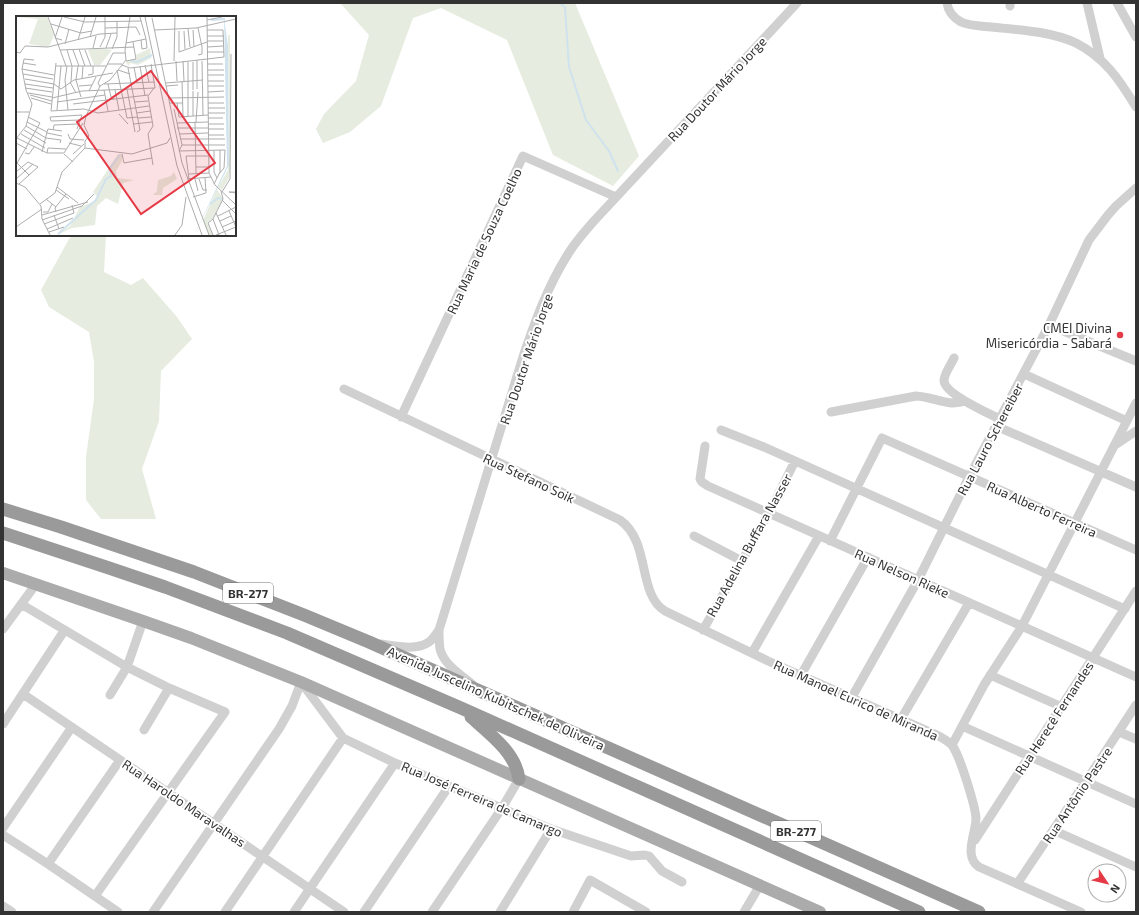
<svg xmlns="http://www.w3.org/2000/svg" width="1139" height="915" font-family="'Exo 2',sans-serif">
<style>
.green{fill:#e6ecdf}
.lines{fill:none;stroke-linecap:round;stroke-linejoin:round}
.stream{stroke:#cfe2ee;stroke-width:2}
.minor{stroke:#d0d0d0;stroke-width:9}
.major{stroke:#ababab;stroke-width:12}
.highway{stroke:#9a9a9a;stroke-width:13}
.poi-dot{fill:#e63946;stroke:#fff;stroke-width:1.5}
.labels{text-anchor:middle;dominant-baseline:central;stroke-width:4;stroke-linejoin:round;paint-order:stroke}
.shield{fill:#fff;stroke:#707070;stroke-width:1}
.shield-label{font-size:12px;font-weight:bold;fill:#333}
.street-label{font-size:13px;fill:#333;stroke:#fff}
.poi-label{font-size:13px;fill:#333;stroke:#fff;text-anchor:end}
.inset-river{fill:none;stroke:#cfe2ee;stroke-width:2}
.inset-road{fill:none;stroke:#adadad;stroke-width:1}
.view{fill:#e63946;fill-opacity:0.15;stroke:#e63946;stroke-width:2}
.inset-edge{fill:none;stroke:#333;stroke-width:2}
</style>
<rect width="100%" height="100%" fill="#fff"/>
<!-- green -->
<path class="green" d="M 340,3 L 575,3 L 639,156 L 613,186 L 553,155 L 507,40 L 441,8 L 413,18 L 381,106 L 350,132 L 323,143 L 316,129 L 324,114 L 356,81 L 369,35 Z
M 73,235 L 106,235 L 104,272 L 131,285 L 143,278 L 177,317 L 192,339 L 161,371 L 159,421 L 142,469 L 156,519 L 101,519 L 86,500 L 86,457 L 94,399 L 94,362 L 89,332 L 49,307 L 41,290 L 69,239 Z"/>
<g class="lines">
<!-- stream -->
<path class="stream" d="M 559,3 L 565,7 L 569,67 L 586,120 L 609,151 L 618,171"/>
<!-- minor -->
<path class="minor" d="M 947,3 C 948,11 954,18 961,22 C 970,26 981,26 991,27 C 1019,30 1050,31 1076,43 C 1105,58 1119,79 1136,107
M 1010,3 L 1010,6
M 1087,3 L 1100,58
M 1117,3 L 1136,37
M 1049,325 L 1136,361
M 954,358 C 951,365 944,373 944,381 C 945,394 988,413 1000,419
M 1024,374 L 1127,421
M 344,389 L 620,520 C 651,542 637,594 665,611 L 768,661 L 937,735 C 942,738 948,741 952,745 C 960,756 975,805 976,818 C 976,834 963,856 979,867 L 1081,912
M 831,412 L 916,396 C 935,397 947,407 965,401
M 401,417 L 523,156 L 616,197
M 996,426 L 1136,487
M 721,430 L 764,447 L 1125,609
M 1115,445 L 1136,431
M 705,446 L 700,479 L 702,482 L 708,486 L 1136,677
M 694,536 L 742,561
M 830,541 L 882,438 L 1136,550
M 21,604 L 127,667 L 169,688 L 225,712 L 95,896
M 3,629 L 36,584
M 703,630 L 769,513 L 795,461
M 381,644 C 396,646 416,651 429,642 C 433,639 436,634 439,630
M 752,653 L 819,536
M 801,675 L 868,557
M 990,675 L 1062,707
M 301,682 L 343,738 L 395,763 L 551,829 L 631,856 L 645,855 L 649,856 L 662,871 L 682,882
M 472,684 C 461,675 444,665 440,649 C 439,643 439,637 439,630 L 522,360 C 535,321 549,282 572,248 C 578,239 586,230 593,222 L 797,3
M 23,694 L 344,912
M 110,695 L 127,667 L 143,621
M 852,697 L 918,580 L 969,477 L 1049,325 L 1089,240 L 1108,215 L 1116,206 L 1136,188
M 901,719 L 969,603
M 3,724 L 64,631
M 962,726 L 1136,804
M 144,730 L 169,688
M 1119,732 L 1136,739
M 952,745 L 984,685 L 1022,626 L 1136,403
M 3,828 L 72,727
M 1053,830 L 1136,867
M 3,835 L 48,864 L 118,912
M 975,840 L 1136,591
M 48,864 L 120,760
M 1017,884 L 1100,760 L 1136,705
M 3,906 L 12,912
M 153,912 L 279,729 L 292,706 L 301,682
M 225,912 L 343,738
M 294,912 L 395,763
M 364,912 L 449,786
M 432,912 L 502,808 L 519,779
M 500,912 L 551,829
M 573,912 L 590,880 L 646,912
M 744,912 L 760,885"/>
<!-- major -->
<path class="major" d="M 3,573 L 143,621 L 191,638 L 301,682 L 820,912"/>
<!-- highway -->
<path class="highway" d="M 3,509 L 61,527 L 194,572 L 304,615 L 369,642 L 979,912
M 3,533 L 109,568 L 165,587 L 287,633 L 461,708 L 919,912
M 471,717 C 490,734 516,753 519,779"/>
</g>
<!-- markers -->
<circle class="poi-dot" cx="1120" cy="335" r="4"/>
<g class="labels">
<!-- shield labels -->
<g class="shield">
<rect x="223" y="583" width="50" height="20" rx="3"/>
<rect x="771" y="821" width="50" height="20" rx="3"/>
</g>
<g class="shield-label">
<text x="248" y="593">BR-277</text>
<text x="796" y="831">BR-277</text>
</g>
<!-- street labels -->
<g class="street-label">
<text transform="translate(717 89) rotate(-47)">Rua Doutor Mário Jorge</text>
<text transform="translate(484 241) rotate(-65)">Rua Maria de Souza Coelho</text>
<text transform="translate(526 359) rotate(-71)">Rua Doutor Mário Jorge</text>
<text transform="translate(990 439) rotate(-62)">Rua Lauro Schereiber</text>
<text transform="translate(529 478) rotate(25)">Rua Stefano Soik</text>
<text transform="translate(1042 509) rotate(24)">Rua Alberto Ferreira</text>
<text transform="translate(749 545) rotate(-61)">Rua Adelina Buffara Nasser</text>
<text transform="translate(902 573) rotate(24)">Rua Nelson Rieke</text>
<text transform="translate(496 698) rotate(24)">Avenida Juscelino Kubitschek de Oliveira</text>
<text transform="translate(856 700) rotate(24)">Rua Manoel Eurico de Miranda</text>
<text transform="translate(1054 718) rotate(-57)">Rua Herecê Fernandes</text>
<text transform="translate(1077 795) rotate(-56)">Rua Antônio Pastre</text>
<text transform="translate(482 799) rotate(23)">Rua José Ferreira de Camargo</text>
<text transform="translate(184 803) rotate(34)">Rua Haroldo Maravalhas</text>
</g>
<!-- poi labels -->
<g class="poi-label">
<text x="1112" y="328">CMEI Divina<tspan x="1112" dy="15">Misericórdia - Sabará</tspan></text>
</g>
</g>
<!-- overview -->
<g transform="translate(16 16)">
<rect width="220" height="220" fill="#fff"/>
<path d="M 0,1 L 31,1 L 38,19 L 34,29 L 31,31 L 13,28 L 22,3 ZM 212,19 L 214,19 L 214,152 L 213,162 L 206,174 L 202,171 L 212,154 L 213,131 ZM 83,32 L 96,34 L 84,49 L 78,49 L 72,34 ZM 134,32 L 135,42 L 122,49 L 114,47 L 113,50 L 110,47 L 111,45 L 121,43 L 120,39 ZM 102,138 L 106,138 L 106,145 L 100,155 L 101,162 L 118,164 L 107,167 L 102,188 L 90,182 L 81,190 L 79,209 L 56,212 L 41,219 L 54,210 L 64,191 L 79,185 L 81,180 L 77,176 ZM 158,156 L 161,163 L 147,172 L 146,179 L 137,179 L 141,175 L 142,164 L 155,160 ZM 201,173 L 207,183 L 197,202 L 191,207 L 197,219 L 193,219 L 187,204 Z" fill="#e6ecdf"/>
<path d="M 208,1 L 212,30 L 213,149 L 178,219 L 211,150 Z" fill="#cfe2ee"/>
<path class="inset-river" d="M 195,4 L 209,3M 115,45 L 121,46 L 136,39M 194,188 L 202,182 L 206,183M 42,218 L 80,184 L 90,163 L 95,160 L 94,152 L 104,139"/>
<path class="inset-road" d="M 32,1 L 50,50M 48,1 L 69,6 L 125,5M 124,1 L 130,23M 129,1 L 161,150 L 186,219M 191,1 L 193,157 L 199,169 L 220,189M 136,2 L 166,147 L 193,219M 191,4 L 206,1M 35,8 L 65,17 L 76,15M 89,12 L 120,11 L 124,19M 182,12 L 186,31 L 186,38 L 182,39M 172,13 L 174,31M 139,14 L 180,12 L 220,3M 177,14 L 178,31M 163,15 L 163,36 L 191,26M 168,15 L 169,33M 191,20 L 208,20M 74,21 L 80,1M 46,24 L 39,22 L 46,1M 62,24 L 69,1M 191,25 L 207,25M 110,27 L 130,23 L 131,32 L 126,33 L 125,24M 49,28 L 53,13M 84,31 L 89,21 L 89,1M 191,31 L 207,30M 77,32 L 80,20M 90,32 L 95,18M 63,33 L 69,50M 96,33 L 101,21 L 101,5M 44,34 L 118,31M 51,34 L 56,50 L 55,66M 57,34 L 63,50M 69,34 L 75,50M 0,36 L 4,37 L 9,30 L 32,31 L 84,18 L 101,17M 191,36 L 208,36M 181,44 L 181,73M 110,45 L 120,43 L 117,26M 158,45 L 159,1M 160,45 L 161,65M 167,45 L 168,65M 186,45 L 187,99M 172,46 L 172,100M 7,47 L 20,49M 40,47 L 35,95 L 68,93 L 82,97 L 133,90M 91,48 L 106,48M 135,48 L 139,72M 192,48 L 207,48M 106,49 L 114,52 L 208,41 L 207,14 L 191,14M 129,49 L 133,66M 40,50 L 90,50M 51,50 L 49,64 L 52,94M 62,50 L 60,64 L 65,81M 124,50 L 129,80M 118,51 L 121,67M 112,52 L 124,114 L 121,116M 6,53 L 38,59M 101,54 L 111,102 L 122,101M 102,54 L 114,58M 192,54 L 208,54M 7,58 L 37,63M 72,59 L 77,58 L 77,50M 192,59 L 208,59M 9,63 L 38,68 L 45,73 L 58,64 L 97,57M 66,63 L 67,50M 166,65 L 167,100M 192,65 L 208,65M 54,66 L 60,77M 150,67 L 187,64M 9,68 L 37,72M 88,68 L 139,66M 92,68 L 95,81 L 98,83M 63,70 L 76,69M 150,70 L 162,69M 192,70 L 208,70M 84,71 L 82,67 L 97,37 L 109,37M 9,72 L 36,76M 111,73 L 119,116M 88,74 L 92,95M 99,74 L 103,94M 177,74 L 177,46M 73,75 L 80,61M 177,75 L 177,100M 192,76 L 208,75M 12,77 L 36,81M 14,79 L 36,85M 15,82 L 35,88M 36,82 L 66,75 L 139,72M 153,82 L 208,81M 41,86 L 89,79M 119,86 L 132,85M 154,87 L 167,87M 161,87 L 163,101 L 192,99M 192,87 L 208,87M 57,88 L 132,79M 192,92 L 209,92M 158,93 L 166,129 L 163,135 L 209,134 L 208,152 L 203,158M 41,94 L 45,50M 0,96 L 13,96M 121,97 L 134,95M 192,97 L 209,97M 103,98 L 112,108M 122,102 L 135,101M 192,102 L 207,102M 11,106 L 31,116M 179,106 L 180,157M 180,106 L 182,76M 161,107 L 192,106M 117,108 L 136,106M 192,108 L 208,108M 10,110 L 30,122 L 45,124 L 44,127M 161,112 L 192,112M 61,113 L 66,99 L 34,101 L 35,105 L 64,104M 192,113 L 208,113M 8,114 L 30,127M 37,114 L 38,109 L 62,108M 31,116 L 32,113 L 46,115M 31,117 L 46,120M 5,118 L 29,132M 52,118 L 54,123 L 68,124M 163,118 L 192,117M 192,119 L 208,119M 1,122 L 31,137M 0,123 L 10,110 L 16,88 L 10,74 L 6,53 L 8,43 L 18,44M 165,123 L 192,123M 192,123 L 209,123M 0,127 L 11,133M 53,127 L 65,130M 166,129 L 192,129M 192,129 L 209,129M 69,132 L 116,138 L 151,127 L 154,122M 50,133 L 32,132 L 31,137 L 48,137 L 67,107M 198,134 L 198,156 L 201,162M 26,136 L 31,116M 9,137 L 13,138 L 18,131M 48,138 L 57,146M 57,138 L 68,128M 106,138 L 108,147 L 136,142M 0,146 L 13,159M 0,149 L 24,107 L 12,101M 137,149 L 132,118 L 137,110 L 132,80 L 138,72M 180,151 L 193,151M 0,156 L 12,146 L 22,151 L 3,168M 173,158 L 193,157M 189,162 L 190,177M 0,163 L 17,148M 171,163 L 195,161M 173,163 L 170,140 L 192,140M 179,163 L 182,175M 183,163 L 187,174 L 191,174M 0,167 L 9,171 L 25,190 L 26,203 L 34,219M 198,168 L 204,156 L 204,134M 41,171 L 62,187M 40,174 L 53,183M 206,176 L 214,163 L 215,38M 220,176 L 213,176 L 220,177M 177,181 L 190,177M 30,183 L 40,191M 206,184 L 220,198M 24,188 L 39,177 L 46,156 L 69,132 L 69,125 L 73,120 L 68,109 L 70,100 L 84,70 L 94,64 L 110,44 L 109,34 L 114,1M 213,195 L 220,211M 27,196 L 32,196 L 36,188M 40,196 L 39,192 L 50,178M 200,197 L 210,219M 26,199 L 72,186M 38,199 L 43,213M 202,200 L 220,191M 197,203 L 203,219M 26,204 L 66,190 L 78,178M 204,205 L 215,200M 28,208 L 58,197 L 56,189M 0,211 L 26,193M 206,211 L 220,205M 31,213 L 57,202M 33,216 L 48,211M 159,219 L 166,209 L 170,181M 197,219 L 192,207 L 197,203 L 207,183 L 205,175M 200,219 L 220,211"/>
<path class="view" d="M 135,55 L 199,147 L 125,198 L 61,106 Z"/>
<rect width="220" height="220" class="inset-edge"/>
</g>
<!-- border -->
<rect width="1139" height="915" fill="none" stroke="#333333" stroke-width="8"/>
<!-- north arrow -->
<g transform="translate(1107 883) rotate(125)"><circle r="19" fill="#ffffff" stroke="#adadad"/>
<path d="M0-3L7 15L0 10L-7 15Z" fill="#e63946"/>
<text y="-6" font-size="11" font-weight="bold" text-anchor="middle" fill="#333333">N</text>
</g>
</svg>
